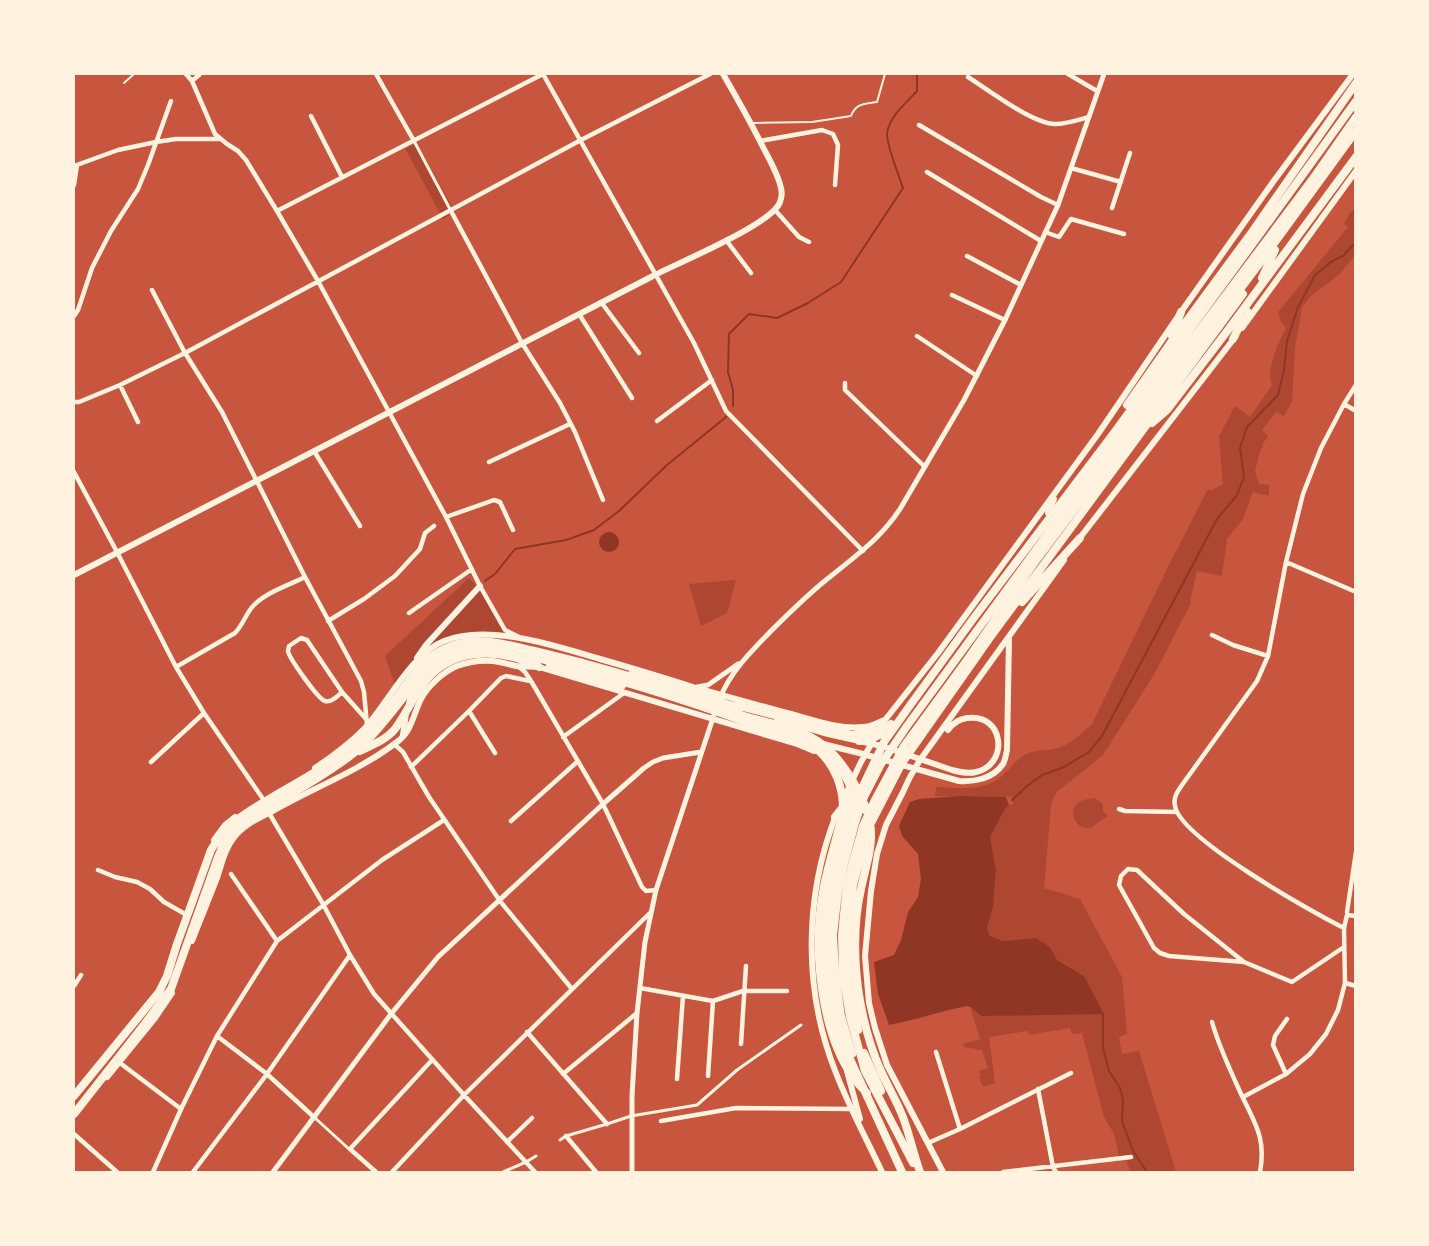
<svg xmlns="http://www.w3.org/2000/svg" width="1429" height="1246" font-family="Signika,sans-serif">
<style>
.green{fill:#ae4732}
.water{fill:#8f3625}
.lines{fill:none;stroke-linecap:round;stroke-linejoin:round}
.stream{stroke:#8f3625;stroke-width:2}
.service{stroke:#fff3e0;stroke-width:2}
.pedestrian{stroke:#fff3e0;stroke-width:3}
.minor{stroke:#fff3e0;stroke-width:4.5}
.tertiary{stroke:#fff3e0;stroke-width:5}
.secondary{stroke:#fff3e0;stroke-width:6}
.motorway{stroke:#fff3e0;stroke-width:8}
</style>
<rect width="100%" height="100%" fill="#c8553d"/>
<!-- green -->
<path class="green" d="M 417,144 L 455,212 L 443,219 L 405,148 Z
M 1355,208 L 1355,255 L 1340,274 L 1311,296 L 1302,307 L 1295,348 L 1292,401 L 1284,416 L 1276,412 L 1262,430 L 1268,436 L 1262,445 L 1264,446 L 1260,451 L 1255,472 L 1259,484 L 1269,485 L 1269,496 L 1253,492 L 1243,519 L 1227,539 L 1222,576 L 1197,571 L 1190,602 L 1191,603 L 1155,673 L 1103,755 L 1058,791 L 1053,798 L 1051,805 L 1044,888 L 1080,899 L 1122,977 L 1127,1034 L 1119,1037 L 1122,1054 L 1139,1051 L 1176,1172 L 1131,1172 L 1126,1160 L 1120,1160 L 1114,1134 L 1104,1117 L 1082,1033 L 1072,1034 L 1070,1028 L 1029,1035 L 1028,1031 L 989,1037 L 995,1083 L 983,1087 L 979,1077 L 981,1076 L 979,1071 L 988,1068 L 982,1050 L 964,1047 L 963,1044 L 980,1039 L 970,1007 L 967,1006 L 971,1006 L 981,1016 L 1103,1013 L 1084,976 L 1057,960 L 1050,947 L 1036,938 L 1003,941 L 990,937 L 987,928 L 993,907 L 996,870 L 990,837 L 1005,809 L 1009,805 L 1013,804 L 1011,796 L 1006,797 L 935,796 L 936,787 C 959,788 983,792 1002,776 C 1010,769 1017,759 1026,754 C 1035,750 1044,751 1053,749 C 1068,747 1081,734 1092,724 L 1168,567 L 1208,489 L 1212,490 L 1223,484 L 1219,436 L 1235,406 L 1250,417 L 1272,385 C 1266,370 1278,342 1286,329 L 1280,320 L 1278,312 L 1348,227 L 1344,224 L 1349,214 Z
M 469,578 L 478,588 L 505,630 L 518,637 L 482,634 L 443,646 L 421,659 L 396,688 L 385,656 Z
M 736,580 L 727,613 L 701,626 L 689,584 Z
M 1095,798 L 1103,804 L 1103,811 L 1108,816 C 1104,818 1095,825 1092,827 C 1076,833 1065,808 1081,801 C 1085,799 1091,799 1095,798 Z"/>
<!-- water -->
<path class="water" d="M599 542a10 10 0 1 1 20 0a10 10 0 1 1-20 0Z
M 959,796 L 1006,797 L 1009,805 L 1005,809 L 990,837 L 996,870 L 993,907 L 987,928 L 990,936 L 1003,941 L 1036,938 L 1050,947 L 1057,960 L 1084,976 L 1104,1014 L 981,1016 L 971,1007 L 967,1006 C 941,1011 916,1020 889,1025 L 878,994 L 874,962 L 894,955 L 901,940 L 908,912 L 918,897 L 921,879 L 918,854 L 902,836 L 899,826 L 910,802 L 919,799 Z"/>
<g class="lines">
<!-- stream -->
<path class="stream" d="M 733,406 L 733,390 L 728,372 L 729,334 L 749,314 L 777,318 L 808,303 L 841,282 L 903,188 C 899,176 886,144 887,133 C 890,116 905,104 917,91 L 917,74
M 485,581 L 495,574 L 515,549 L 566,540 L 594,530 L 619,511 L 667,465 L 726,417
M 1012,800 L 1027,786 L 1042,775 L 1064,767 L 1089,752 L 1102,736 L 1217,519 L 1237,495 L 1244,477 L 1240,448 L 1247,427 L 1278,395 L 1284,370 L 1287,341 L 1298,307 L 1315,275 L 1331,262 L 1344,255 L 1356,242
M 1102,1012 L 1103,1016 L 1103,1048 L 1109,1071 L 1120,1088 L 1123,1100 L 1122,1121 L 1133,1151 L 1147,1172"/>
<!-- service -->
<path class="service" d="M 124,83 L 134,74
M 754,123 L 812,122 L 851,116 C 856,103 865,104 877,102 L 885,74"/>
<!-- pedestrian -->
<path class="pedestrian" d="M 414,141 L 451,211
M 315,1118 L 349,1149
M 560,1140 L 566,1136 L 607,1124 L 631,1116 L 697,1105 L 737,1070 L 801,1025
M 503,1172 L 526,1162 L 536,1156"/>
<!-- minor -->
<path class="minor" d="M 186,74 L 192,81 L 215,134 L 227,144 L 238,151 L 246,160 L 277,211 L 318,281 L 389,412 L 446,517 L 480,586 L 505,630 L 519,637
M 376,74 L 414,141
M 543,74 L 694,343 L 726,411 L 863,551
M 1068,74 L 1097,91
M 968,77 C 987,89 1034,125 1056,124 C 1066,124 1078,120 1089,117
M 192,81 L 200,74
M 311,116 L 342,177
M 919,125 L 1041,197 L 1058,205
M 760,141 L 822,130 L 833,134 L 838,145 L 835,185
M 74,166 L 118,150 L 156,142 L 176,139 L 219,139
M 1071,168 L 1121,182
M 927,172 L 1041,241
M 74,185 L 77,165
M 1112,208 L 1130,153
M 775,210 L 799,237 L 809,242
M 277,211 L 543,74
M 451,211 L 522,343 L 560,403 L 575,432 L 603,500
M 1045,232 L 1059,237 L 1071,219 L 1124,234
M 726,240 L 751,273
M 967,256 L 1021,285
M 152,290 L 185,353 L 222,412 L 305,577 L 361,681 L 364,692 L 367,725
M 952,295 L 1005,320
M 601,302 L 639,353
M 579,314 L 632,398
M 74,316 L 78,310 L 92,268 L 111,231 L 138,189 L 148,165 L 171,101
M 917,336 L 977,376
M 845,383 L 845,390 L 925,467
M 120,385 L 138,422
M 74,402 L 79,402 L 120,385 L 185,353 L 581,140 L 710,74
M 1344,404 L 1356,411
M 657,421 L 712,380
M 314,451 L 360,526
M 489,462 L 570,424
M 74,472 L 117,552 L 176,667 L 204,713 L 263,799
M 446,517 L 494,500 L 500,502 L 513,530
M 1286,562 L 1356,592
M 409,613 L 472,569
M 328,621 L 364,599 L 395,576 L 420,549 L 425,533 L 434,526
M 1212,635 L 1233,645 L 1268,656
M 518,666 L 525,672 L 531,681 L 603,804 L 642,887 L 646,891 L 656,890
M 176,667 L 235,633 C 243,625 246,613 254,605 C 267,592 289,585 305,577
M 342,692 C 338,696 331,703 325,701 C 318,699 289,658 288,651 C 288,649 289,648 289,646 L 301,638 L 307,640 L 342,692 L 366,719
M 469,711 L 495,753
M 563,737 L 624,693
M 394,744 L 403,752 L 429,797 L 500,901 L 572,989
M 151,762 L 204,713
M 411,767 L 469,711 L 501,678 L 506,676 L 530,681
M 1119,809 L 1125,811 L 1177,812
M 269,813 L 323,904 L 350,955 L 374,994 L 464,1095 L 535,1172
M 511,821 L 578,761
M 98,870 L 115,877 L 137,882 L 150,889 L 164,902 L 185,914
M 231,874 L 277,941
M 1347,912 L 1356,852
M 1344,928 C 1312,912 1180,838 1175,806 C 1173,797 1178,791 1182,785 L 1257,681 L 1268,656 L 1286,562 L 1303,494 L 1321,448 L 1344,404 L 1356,385
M 1244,962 L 1169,956 L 1160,953 L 1154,948 L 1119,885 L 1121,876 L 1128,869 L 1137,870 L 1184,914 L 1244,962 L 1292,982 L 1344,947
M 1345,983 L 1356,986
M 74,986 L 81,975
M 640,988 L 713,1001 L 743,991 L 787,991
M 1212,1022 C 1219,1047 1231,1072 1242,1096 C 1256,1125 1266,1139 1260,1172
M 527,1032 L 607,1124
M 217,1036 L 267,1074 L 315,1118
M 741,1044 L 746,966
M 936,1052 L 960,1129
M 120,1063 L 181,1109
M 563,1074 L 637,1013
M 1286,1074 L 1273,1045 L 1275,1036 L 1287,1019
M 708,1076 L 713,1001
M 677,1079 L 683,996
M 1038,1089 L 1053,1167 L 1056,1172
M 1243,1097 L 1286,1074 L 1310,1054 L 1326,1034 L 1338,1010 L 1345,983 L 1344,928 L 1347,915 L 1356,916
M 661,1121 L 736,1108 L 852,1109
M 74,1134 L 117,1172
M 566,1136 L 596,1172
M 507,1142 L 532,1118
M 928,1143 L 960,1129 L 1071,1073
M 153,1172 L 182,1107 L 217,1036 L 277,941 L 382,860 L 444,820
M 193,1172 L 267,1074 L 350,955
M 376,1172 L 350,1149 L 432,1060
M 392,1172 L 464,1095 L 651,912
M 1003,1172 L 1131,1157"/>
<!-- tertiary -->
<path class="tertiary" d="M 697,687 L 708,685 L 738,664
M 720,698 C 731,671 750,653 770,632 C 790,612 809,593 831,576 C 858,554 881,538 900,509 L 964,400 L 1005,320 L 1058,205 L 1104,74
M 273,1172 L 391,1014 L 438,957 L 603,804 L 644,768 L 653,762 L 663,758 L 701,752
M 632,1172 L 632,1096 L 637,1013 L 645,942 L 656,890 L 714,715"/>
<!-- secondary -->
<path class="secondary" d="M 1242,328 L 1356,171
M 1048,513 L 1054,499
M 1079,539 L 1236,336
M 74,575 C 266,476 458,376 651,277 C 675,264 773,224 780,202 C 782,197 782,192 781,188 C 778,174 770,161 764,149 C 751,123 737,98 723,74
M 417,658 L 426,645 L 480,586
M 549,665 L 623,686
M 632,672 L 727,703
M 409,703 C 415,684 431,666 449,658
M 777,719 L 828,734 L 882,746 L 952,770 C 960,772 968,774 976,772 C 1009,765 1005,713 967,718 C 959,719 953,723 948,730
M 403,735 L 406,713
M 823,744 L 863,754 L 959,781 C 974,782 993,779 1003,764 C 1005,761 1006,754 1007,750 L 1009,638
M 824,750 C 834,761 844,774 850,788
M 315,768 C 333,756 350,743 365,728 C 388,703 411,654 444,641 C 488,623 556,646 600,659 C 632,668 664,678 696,688 C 725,696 754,704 783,712 C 809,718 837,730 863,727 C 871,727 878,722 885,720
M 843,800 L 861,762 L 885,720 L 938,653 L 1098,434 L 1181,312 L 1273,182 L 1353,74
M 836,815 C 804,897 803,991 836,1073 C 849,1107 867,1140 882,1172
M 844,823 L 850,798
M 214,840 L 225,825 L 235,817
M 192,941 C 200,920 209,899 217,878 C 222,863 225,848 235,836 C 245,824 259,818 273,811 C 313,788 359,771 397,742 C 412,731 413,715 421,699 C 428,686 443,672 457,666 C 468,662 482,660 493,661 C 501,662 508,664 516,666 C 523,667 531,666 539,667 L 797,744 L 814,751
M 830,1012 C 825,985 822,957 823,928 C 824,905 829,882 834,859
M 847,1071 L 860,1119
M 107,1077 L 155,1018 L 172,993
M 943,1172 L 887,1065 L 875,1028 L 869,1003 L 865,956 L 871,891 L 877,854 L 886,825 L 902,794 L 910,777 L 920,760 L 1064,560"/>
<!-- motorway -->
<path class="motorway" d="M 1262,278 L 1275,250
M 1172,336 L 1181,312
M 1233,339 L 1247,311
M 1127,405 L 1174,338 L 1252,232 L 1356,83
M 1152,423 L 1167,410 L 1228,330 L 1356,157
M 1022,602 L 1080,538
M 723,704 L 743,707 L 852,735 L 873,732 L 887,727
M 859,741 C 873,739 882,736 891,724
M 360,751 C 372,745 386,740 395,729 C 407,713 415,693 428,678 C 456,646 504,649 539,667
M 835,817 L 858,788
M 858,1030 L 852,1001 L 848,936 L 853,885 L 868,829 L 902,763 L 989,639 L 1243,294
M 864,1053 L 881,1091
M 852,1054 L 841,1016 L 835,973 L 833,935 L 839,883 L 855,823 L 864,797 L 881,764 L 907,726 L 1093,472 L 1312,180 L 1356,117
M 74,1096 L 159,992 L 167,976 L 177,944 L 211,850 C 229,819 252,810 281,792 C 304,779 327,766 348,750 C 377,728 398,695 420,666 C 454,633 489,639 530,650 C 548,654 566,659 583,663 C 627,675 671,688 713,703 C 722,706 730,711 738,714 C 767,724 799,726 823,745 C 845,762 869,803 871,831 C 872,851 865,869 861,889 C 854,920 854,956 858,988 C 862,1016 869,1045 881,1071 C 888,1087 898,1103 904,1120 C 910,1137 914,1155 920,1172
M 74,1114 L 140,1030 L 171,989 L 218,857 L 225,841 L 241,824 C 277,801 316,782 350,756 C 373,738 389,715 408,692 C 415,683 422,671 431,664 C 451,649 477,646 501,649 C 587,670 673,695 757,726 C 774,732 807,740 819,751 C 835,766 843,787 843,808 C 843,817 839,827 837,835 C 832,854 826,873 823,892 C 813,947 820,1029 852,1076 C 856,1082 862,1088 867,1093
M 913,1163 L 865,1071 L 850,1017 L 843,974 L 842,935 L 847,884 L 863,826 L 875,800 L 904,746 L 967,660 L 1037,559 L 1262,260 L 1356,131
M 902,1172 L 838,1033 L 828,974 L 827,933 L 833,881 L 848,822 L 853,807 L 884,742 L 911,704 L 973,619 L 1111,437 L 1259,235 L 1356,101"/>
</g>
<!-- border -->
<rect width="1429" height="1246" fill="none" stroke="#fff3e0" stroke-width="150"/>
</svg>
